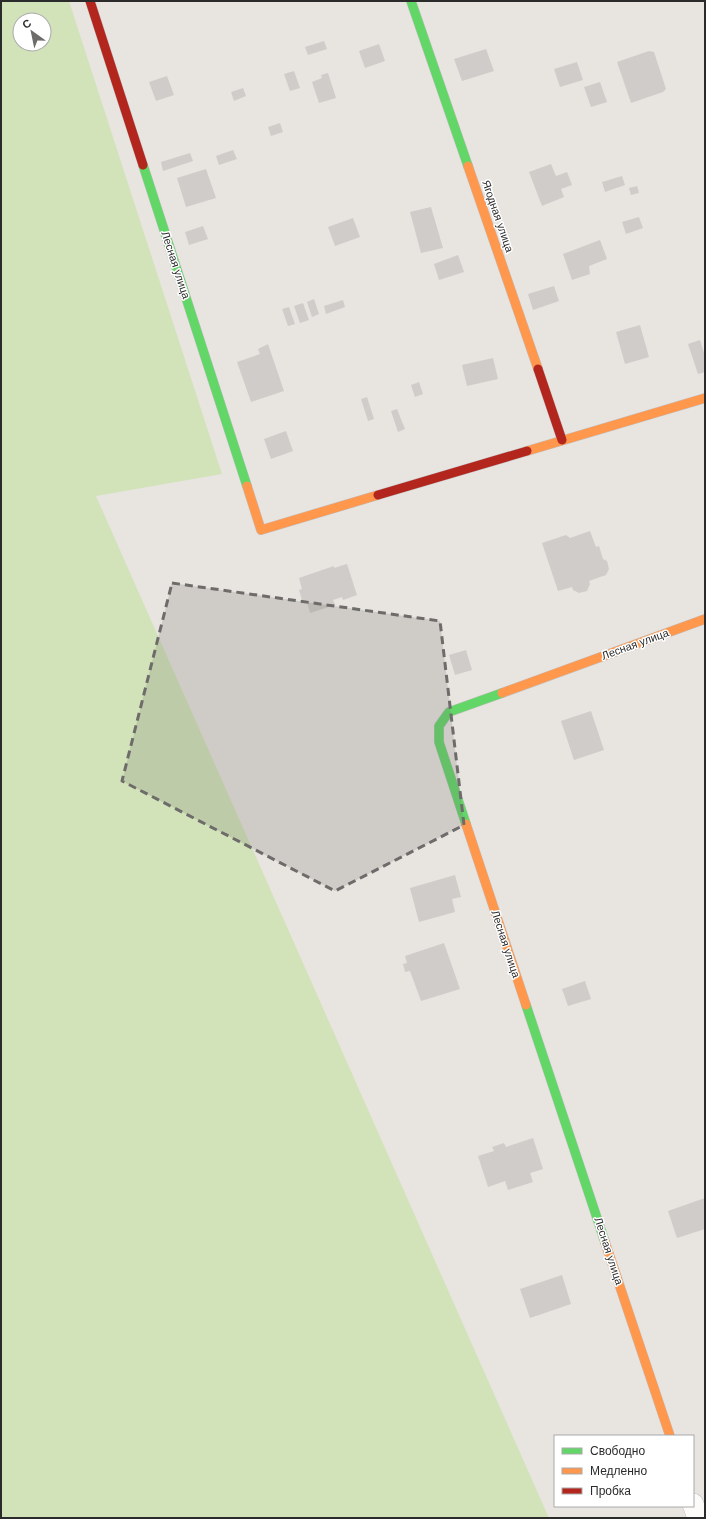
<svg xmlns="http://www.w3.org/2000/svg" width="706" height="1519" font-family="Helvetica,sans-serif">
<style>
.green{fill:#d2e3ba;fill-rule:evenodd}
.building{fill:#d0ccc9}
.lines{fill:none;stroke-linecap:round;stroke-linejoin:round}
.street-casing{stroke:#c2c1c1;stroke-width:22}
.fast-casing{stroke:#c2c1c1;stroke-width:10}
.slow-casing{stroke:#c2c1c1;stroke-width:10}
.jam-casing{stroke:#c2c1c1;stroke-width:10}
.street{stroke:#fcfbfa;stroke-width:21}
.fast{stroke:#63d668;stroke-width:9}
.slow{stroke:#ff974d;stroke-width:9}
.jam{stroke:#b3261e;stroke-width:9}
.marked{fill:#6d6c6a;fill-opacity:0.2;stroke:#6d6c6a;stroke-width:3;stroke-dasharray:8 5;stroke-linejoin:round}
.labels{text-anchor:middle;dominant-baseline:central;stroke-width:3;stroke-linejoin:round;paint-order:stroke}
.street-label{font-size:11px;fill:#2b2b2b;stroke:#fff}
</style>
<rect width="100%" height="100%" fill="#e8e4e0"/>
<!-- green -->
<path class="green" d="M 1,1 L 69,1 L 222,474 L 96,496 L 549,1518 L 1,1518 ZM 20,20 L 44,20 L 44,44 L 20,44 Z"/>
<!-- building -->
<path class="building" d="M 324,41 L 327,49 L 308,55 L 305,47 Z
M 379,44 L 385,61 L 365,68 L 359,51 Z
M 486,49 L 494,71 L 462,81 L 454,59 Z
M 649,51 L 654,52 L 666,89 L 663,92 L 631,103 L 617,62 Z
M 577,62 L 583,80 L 560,87 L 554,69 Z
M 294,71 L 300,88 L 290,91 L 284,74 Z
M 328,73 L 336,98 L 319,103 L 312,82 L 322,78 L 321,75 Z
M 167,76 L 174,95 L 156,101 L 149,82 Z
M 600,82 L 607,102 L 591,107 L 584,87 Z
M 243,88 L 246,96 L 234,101 L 231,92 Z
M 280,123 L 283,132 L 271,136 L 268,127 Z
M 233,150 L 237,159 L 219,165 L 216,156 Z
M 190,153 L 193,161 L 163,171 L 161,162 Z
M 551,164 L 556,176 L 567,172 L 572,185 L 561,189 L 564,197 L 542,206 L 529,172 Z
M 206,169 L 216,198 L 186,207 L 177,178 Z
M 622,176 L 625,185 L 605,192 L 602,182 Z
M 637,186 L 639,193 L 631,195 L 629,188 Z
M 431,207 L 443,248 L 421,253 L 410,212 Z
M 639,217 L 643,228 L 626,234 L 622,222 Z
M 353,218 L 360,237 L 335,246 L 328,227 Z
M 203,226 L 208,239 L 189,245 L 185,232 Z
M 600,240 L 607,259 L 589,266 L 590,274 L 572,280 L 563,254 Z
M 458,255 L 464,272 L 439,280 L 434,264 Z
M 554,286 L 559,301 L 533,310 L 528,294 Z
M 314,299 L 319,314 L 312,317 L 307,302 Z
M 343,300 L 345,307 L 326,314 L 324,306 Z
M 303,303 L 309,320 L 300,323 L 294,306 Z
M 289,307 L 295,324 L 288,326 L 282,309 Z
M 640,325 L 649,357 L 625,364 L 616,332 Z
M 700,340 L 705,356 L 705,372 L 698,374 L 688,344 Z
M 268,344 L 284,391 L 251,402 L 237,362 L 260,354 L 258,349 Z
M 493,358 L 498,379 L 467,386 L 462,365 Z
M 419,382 L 423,394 L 415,397 L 411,385 Z
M 367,397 L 374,419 L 368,421 L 361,399 Z
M 397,409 L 405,429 L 398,432 L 391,411 Z
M 286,431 L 293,451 L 271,459 L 264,439 Z
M 590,531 L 596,547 L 599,546 L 603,559 L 607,561 L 609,569 L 606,575 L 589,581 L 590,584 L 587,591 L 579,593 L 573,590 L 572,587 L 558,591 L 542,543 L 566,535 L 570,538 Z
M 347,564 L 357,595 L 343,600 L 342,597 L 333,600 L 335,605 L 310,613 L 307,602 L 303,603 L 299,590 L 302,589 L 299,578 L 334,566 L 334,568 Z
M 466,650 L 472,670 L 455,675 L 449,655 Z
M 591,711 L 604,750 L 574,760 L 561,721 Z
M 455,875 L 461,897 L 452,899 L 455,912 L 419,922 L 410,888 Z
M 444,943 L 460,989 L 421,1001 L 410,971 L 405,972 L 403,964 L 407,963 L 405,956 Z
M 585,981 L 591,999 L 568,1006 L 562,989 Z
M 533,1138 L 543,1169 L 530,1173 L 533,1182 L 508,1190 L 505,1181 L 488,1187 L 478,1156 L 494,1151 L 492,1147 L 504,1143 L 506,1147 Z
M 705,1198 L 705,1229 L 677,1238 L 668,1211 Z
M 562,1275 L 571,1304 L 530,1318 L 520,1289 Z"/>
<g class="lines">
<defs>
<path id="street" d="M 693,1504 L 698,1518"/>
<path id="fast" d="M 411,1 L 468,166
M 143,165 L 247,486
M 466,824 L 439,742 L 439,726 L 449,712 L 502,693
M 526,1005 L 605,1242"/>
<path id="slow" d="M 468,166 L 538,369
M 527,451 L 705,398
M 247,486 L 261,530 L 378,495
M 502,693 L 705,619
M 466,824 L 526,1005
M 605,1242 L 670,1436"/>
<path id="jam" d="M 90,1 L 143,165
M 538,369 L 562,440
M 378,495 L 527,451"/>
</defs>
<!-- street casing -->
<use href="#street" class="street-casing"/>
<!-- fast casing -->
<use href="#fast" class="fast-casing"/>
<!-- slow casing -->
<use href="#slow" class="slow-casing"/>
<!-- jam casing -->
<use href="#jam" class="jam-casing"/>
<!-- street -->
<use href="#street" class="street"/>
<!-- fast -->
<use href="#fast" class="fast"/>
<!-- slow -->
<use href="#slow" class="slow"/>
<!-- jam -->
<use href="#jam" class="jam"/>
</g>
<!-- marked area -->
<path class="marked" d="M 172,583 L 440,621 L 464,825 L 335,891 L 122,781 Z"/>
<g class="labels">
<!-- street labels -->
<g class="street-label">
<text transform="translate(498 216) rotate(71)">Ягодная улица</text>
<text transform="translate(176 265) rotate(72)">Лесная улица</text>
<text transform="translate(635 644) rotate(-20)">Лесная улица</text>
<text transform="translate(506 944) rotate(72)">Лесная улица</text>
<text transform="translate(609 1251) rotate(72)">Лесная улица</text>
</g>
</g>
<!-- border -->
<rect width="706" height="1519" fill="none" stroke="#2b2b2b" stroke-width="4"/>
<!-- legend -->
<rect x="554" y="1435" width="140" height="72" fill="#ffffff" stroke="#aaaaaa"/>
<rect x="562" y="1448" width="20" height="6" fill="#63d668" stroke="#aaaaaa"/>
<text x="590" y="1455" font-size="12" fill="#2b2b2b">Свободно</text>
<rect x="562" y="1468" width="20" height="6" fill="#ff974d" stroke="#aaaaaa"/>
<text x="590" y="1475" font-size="12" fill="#2b2b2b">Медленно</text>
<rect x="562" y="1488" width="20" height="6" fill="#b3261e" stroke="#aaaaaa"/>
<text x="590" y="1495" font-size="12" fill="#2b2b2b">Пробка</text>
<!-- north arrow -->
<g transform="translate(32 32) rotate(327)"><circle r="19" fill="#ffffff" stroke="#aaaaaa"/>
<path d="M0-3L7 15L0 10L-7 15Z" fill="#6d6c6a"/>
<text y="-6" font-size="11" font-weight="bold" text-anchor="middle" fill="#2b2b2b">С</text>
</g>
</svg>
